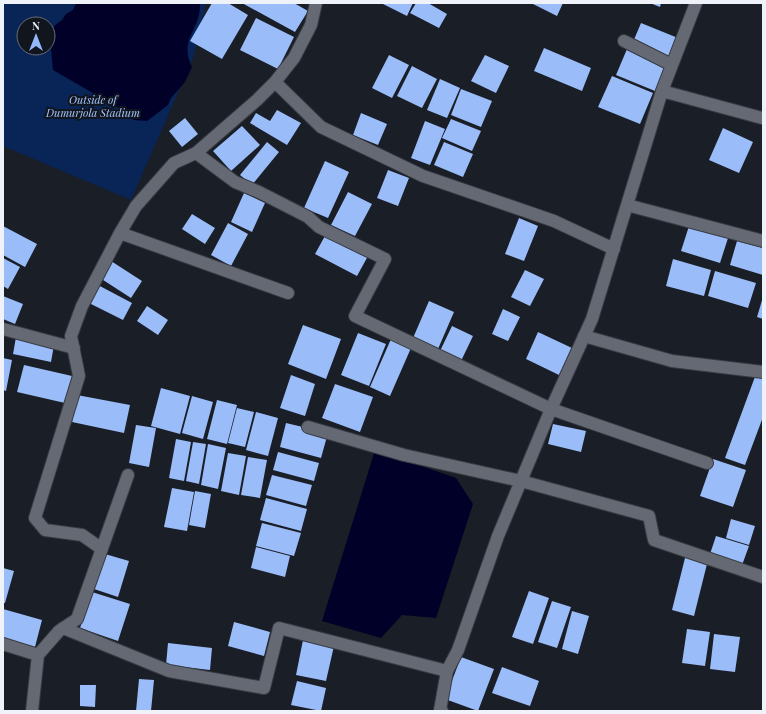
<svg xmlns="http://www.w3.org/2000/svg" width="766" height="714" font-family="'Playfair Display',serif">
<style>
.green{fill:#092457;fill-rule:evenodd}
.water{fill:#000029}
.building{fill:#9abcf9}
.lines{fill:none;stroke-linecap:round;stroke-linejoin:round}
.minor-casing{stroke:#383b42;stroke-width:14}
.minor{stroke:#646973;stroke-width:12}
.labels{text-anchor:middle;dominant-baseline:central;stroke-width:4;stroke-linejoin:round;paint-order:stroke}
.park-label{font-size:11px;font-style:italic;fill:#a4c5ff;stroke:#11151d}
</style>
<rect width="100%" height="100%" fill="#1a1e26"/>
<!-- green -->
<path class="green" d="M 3,3 L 206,3 L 193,58 L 131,200 L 3,146 ZM 24,24 L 48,24 L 48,48 L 24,48 Z"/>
<!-- water -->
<path class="water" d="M 76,3 L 200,3 C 201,31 178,38 192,67 L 185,82 L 171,98 L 168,105 L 147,121 L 134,120 L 124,111 L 53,70 L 51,48 L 54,26 L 62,20 L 66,14 L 73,10 Z
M 375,450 L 456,478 L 473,504 L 436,618 L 402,615 L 381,638 L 322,621 Z"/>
<!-- building -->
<path class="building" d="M 212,3 L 228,3 L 248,15 L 222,59 L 190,41 Z
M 242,3 L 294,3 L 308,11 L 295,32 Z
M 381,3 L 413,3 L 407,16 Z
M 416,3 L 428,3 L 447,14 L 439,28 L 410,13 Z
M 531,3 L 563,3 L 557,16 Z
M 650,3 L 661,3 L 660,7 Z
M 256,18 L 294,37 L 278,69 L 240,50 Z
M 641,23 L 678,38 L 670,57 L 633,42 Z
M 544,48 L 591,68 L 582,91 L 534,71 Z
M 627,49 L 665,65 L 655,91 L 616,75 Z
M 389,55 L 409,65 L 392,98 L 372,88 Z
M 485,55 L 509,66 L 496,93 L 471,81 Z
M 412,66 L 437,79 L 422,108 L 397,96 Z
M 612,76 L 653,93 L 640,124 L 598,107 Z
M 440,79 L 460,88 L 447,118 L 427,110 Z
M 461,89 L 492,101 L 481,127 L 451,115 Z
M 277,110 L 301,123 L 287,145 L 250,123 L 256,113 L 270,121 Z
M 361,113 L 387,124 L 378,145 L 353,135 Z
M 185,118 L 198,134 L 182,147 L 169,131 Z
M 451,119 L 481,131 L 472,151 L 442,138 Z
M 425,121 L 445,129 L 430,165 L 411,158 Z
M 242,126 L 260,145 L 231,171 L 213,151 Z
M 723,128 L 753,142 L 739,173 L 709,160 Z
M 267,142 L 279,152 L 252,185 L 240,175 Z
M 444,142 L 473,154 L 463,177 L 434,165 Z
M 325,161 L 349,172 L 328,218 L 304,208 Z
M 388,170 L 409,178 L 398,206 L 377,198 Z
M 348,192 L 372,204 L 355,236 L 331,225 Z
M 244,193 L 265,203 L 252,232 L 231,222 Z
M 192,214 L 215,228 L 205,244 L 182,229 Z
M 519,218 L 538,226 L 524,261 L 505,254 Z
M 228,223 L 248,234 L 231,266 L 211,255 Z
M 690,223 L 729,235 L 720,263 L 681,251 Z
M 3,226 L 37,244 L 25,267 L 3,255 Z
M 326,234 L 368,256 L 357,276 L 315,254 Z
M 737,241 L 763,248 L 763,275 L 730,265 Z
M 3,258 L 20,267 L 8,289 L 3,286 Z
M 673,259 L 711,270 L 704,296 L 666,286 Z
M 111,261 L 142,281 L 131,298 L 100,278 Z
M 525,270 L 544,279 L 530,306 L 511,297 Z
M 715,271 L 756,283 L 748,308 L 708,296 Z
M 98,285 L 132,303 L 123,320 L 89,303 Z
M 3,296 L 23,304 L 15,324 L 3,319 Z
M 763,297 L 763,319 L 757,317 Z
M 429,301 L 454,312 L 438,349 L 413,338 Z
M 147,306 L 168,320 L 158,335 L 137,321 Z
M 503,309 L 520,317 L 508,341 L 492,334 Z
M 303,325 L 341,339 L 326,379 L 288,364 Z
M 452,326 L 473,336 L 461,361 L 440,351 Z
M 538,332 L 572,348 L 559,375 L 526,359 Z
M 358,333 L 386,344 L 369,386 L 341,375 Z
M 16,337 L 54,345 L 51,362 L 13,354 Z
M 391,339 L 411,348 L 390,396 L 370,387 Z
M 3,358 L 12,360 L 6,391 L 3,390 Z
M 24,365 L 72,376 L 65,403 L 17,392 Z
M 756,374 L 763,376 L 763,417 L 745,465 L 725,458 Z
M 291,375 L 315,384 L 305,416 L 280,408 Z
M 335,384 L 373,397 L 360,432 L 322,418 Z
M 161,388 L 190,396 L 180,434 L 151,426 Z
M 77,395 L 130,405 L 124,433 L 72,422 Z
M 192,396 L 213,402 L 203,439 L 182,433 Z
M 217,400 L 237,405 L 227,444 L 207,439 Z
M 237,408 L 254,412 L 245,447 L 228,443 Z
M 256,412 L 278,418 L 268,456 L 246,450 Z
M 286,423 L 328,433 L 321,458 L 280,447 Z
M 553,424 L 586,431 L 581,452 L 548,444 Z
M 136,425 L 156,428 L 149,467 L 129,463 Z
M 176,439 L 191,442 L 184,481 L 169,478 Z
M 193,442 L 206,444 L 199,484 L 186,481 Z
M 208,444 L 226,448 L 218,489 L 201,485 Z
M 278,452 L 319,463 L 314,481 L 273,470 Z
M 228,453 L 246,456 L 239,495 L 221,491 Z
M 248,457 L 267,460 L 260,498 L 241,495 Z
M 713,459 L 746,470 L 733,507 L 700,496 Z
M 272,475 L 312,485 L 306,506 L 266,495 Z
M 172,488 L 194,492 L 187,531 L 164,527 Z
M 195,491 L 211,494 L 205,528 L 189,525 Z
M 266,498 L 307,509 L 301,531 L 260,520 Z
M 731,519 L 755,526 L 749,545 L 726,538 Z
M 262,523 L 301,533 L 294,556 L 256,546 Z
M 716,536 L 749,546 L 741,568 L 709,557 Z
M 256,547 L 290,556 L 285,577 L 251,568 Z
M 105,554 L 129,561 L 118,597 L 94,589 Z
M 686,554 L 708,560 L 694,616 L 672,610 Z
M 3,568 L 14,571 L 5,603 L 3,603 Z
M 529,591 L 549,598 L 533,644 L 512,637 Z
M 92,592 L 130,604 L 118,641 L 80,628 Z
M 552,601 L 571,607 L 557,648 L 538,642 Z
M 3,609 L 42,620 L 35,647 L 3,638 Z
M 572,611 L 589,616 L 578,654 L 562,649 Z
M 234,622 L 270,632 L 264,656 L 228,646 Z
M 687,629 L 710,632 L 705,666 L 682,663 Z
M 714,634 L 740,637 L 735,672 L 710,669 Z
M 303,640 L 334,646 L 326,681 L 296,675 Z
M 168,643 L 212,648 L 210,670 L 166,665 Z
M 461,657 L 494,669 L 478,711 L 445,699 Z
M 502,667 L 539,681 L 530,706 L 492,693 Z
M 139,679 L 154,680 L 151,711 L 136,711 Z
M 297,681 L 326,688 L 321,711 L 291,705 Z
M 80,685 L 96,685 L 95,707 L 80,706 Z"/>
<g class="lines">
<defs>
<path id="minor" d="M 624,41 L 672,65
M 275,82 L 321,127 L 423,176 L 554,221 L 614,249
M 662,91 L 762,118
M 196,153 L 257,100 L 275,82 L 294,58 L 311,25 L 316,3
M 627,205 L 763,241
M 120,233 L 288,293
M 3,329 L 74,348
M 584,336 L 672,361 L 763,372
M 308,427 L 404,455 L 521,481 L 649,516 L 654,540 L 763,577
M 102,549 L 82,535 L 45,530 L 35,518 L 79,376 L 71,336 L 82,306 L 120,233 L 136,206 L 174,163 L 196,153 L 235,182 L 259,192 L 308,217 L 319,227 L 385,259 L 355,316 L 551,409 L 707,463
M 63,628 L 169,671 L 264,688 L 279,628 L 447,671
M 3,644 L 38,655
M 32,711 L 38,655 L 59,631 L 77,619 L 128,475
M 442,711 L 440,710 L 447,671 L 458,650 L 498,536 L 551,409 L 592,319 L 662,91 L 696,3"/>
</defs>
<!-- minor casing -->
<use href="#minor" class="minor-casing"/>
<!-- minor -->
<use href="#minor" class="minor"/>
</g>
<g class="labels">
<!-- park labels -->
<g class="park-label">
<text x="93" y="99">Outside of<tspan x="93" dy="13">Dumurjola Stadium</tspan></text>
</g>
</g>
<!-- border -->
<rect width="766" height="714" fill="none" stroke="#eff2f8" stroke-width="8"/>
<!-- north arrow -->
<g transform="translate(36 36)"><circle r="19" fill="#11151d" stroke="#6a6d75"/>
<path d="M0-3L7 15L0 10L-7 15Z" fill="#91b8fd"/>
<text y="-6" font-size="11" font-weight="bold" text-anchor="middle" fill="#eff2f8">N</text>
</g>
</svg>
